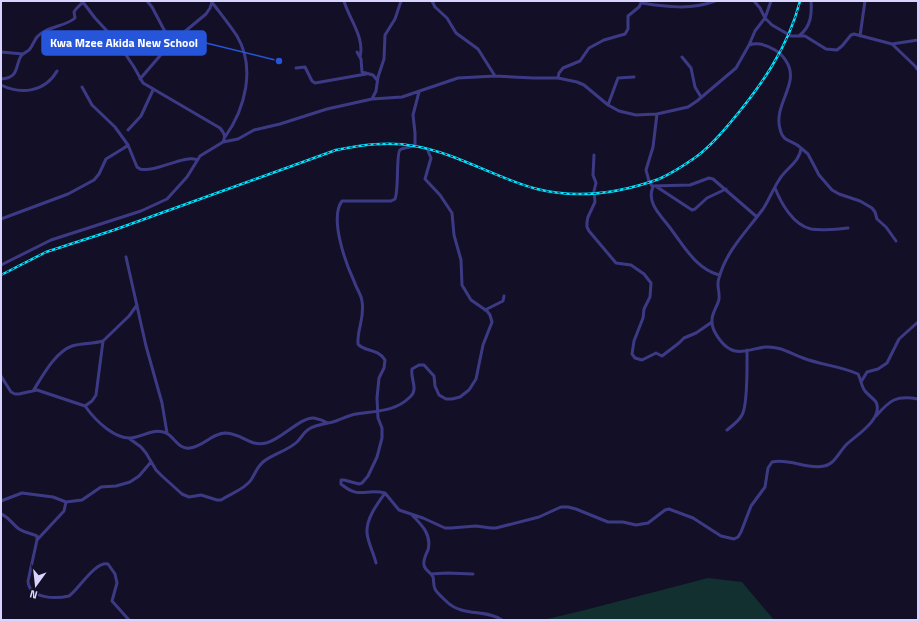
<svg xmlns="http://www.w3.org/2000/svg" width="919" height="621" font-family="'Titillium Web',sans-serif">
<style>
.green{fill:#12302f}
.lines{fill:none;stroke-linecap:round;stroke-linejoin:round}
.street{stroke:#3d3a85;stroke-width:3}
.rail-casing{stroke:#00e5ff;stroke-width:2.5}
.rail{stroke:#130f26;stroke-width:1;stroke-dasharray:3;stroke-linecap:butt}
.leader{fill:none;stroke:#2655da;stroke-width:1.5}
.callout-dot{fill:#2655da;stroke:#130f26;stroke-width:1.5}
.callout{fill:#2655da;stroke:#2655da;stroke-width:1.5}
.callout-label{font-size:12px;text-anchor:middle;font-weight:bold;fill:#fff}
</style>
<rect width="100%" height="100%" fill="#130f26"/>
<!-- green -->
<path class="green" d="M 708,578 L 742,582 L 774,620 L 543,620 L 585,610 Z"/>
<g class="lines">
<!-- street -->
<path class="street" d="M 82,1 L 95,18 L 118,43 L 134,67 L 143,83 L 220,128 C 224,133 226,136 223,142
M 147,1 L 152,7 L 171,43
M 211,1 C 220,13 229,24 237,36 C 256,68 245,109 225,137
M 344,1 C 349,19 365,37 360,57
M 432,1 L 435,7 L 447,18 L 456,33 L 478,49 L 495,76
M 754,1 L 760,8 L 765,18 L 772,25 L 791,36 L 805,36 L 826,49 L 837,50 L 842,46 L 851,35 L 854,34 L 892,44 L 915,66 L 918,70
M 642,3 C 666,7 692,10 715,1
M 800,35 C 811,26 812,14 811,1
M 860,36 L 865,1
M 892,44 L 918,40
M 749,45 L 755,31 L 765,18 L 771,1
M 1,52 L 23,54
M 357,52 L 361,59 L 362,72 L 373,75 L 377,80
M 682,57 L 691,68 L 695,87 L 701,97
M 296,68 L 305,67 L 312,81 L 315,83 L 366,74
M 558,78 L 559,73 L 563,68 L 580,61 L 589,48 L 604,40 L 625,34 L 628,29 L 628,16 L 639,7 L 642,1
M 1,79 C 20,78 15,65 21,56 C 23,53 27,52 29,50 C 32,47 34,41 37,37 C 46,26 65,27 75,18 L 74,12 L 76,9 L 83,2
M 140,79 L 171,43 L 206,14 L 210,8 L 212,2
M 1,85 C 21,95 45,92 57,71
M 372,99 L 376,91 L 378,77 L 384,59 L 385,35 L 395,19 L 401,1
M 608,105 L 618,78 L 634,77
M 657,114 L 653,147 L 646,170 L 649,181 L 652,186 L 690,185 L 709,178 L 713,179 L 757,217
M 128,130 L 141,116 L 153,90
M 128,145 L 137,167 L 140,169 C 156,173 185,154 197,160
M 801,148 L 808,154 L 819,175 L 832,190 L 839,194 L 860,201 L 872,208 L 875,212 L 877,219 L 886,227 L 896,241
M 594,155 L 593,175 L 596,183 L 594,191 L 595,202 L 588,217 L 587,222 L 587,227 L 589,231 L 616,263 L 631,265 L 644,274 L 651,283 L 650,297 L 644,309 L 643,318 L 634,341 L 632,354 L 635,358 L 642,360 L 656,353 L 662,356 L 679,343 L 684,338 L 696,333 L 712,322
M 653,187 C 645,204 665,219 673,232 C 686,249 697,269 719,275
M 657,187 L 692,210 L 695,209 L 707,198 L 726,189
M 775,188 C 781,203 793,225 811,229 C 823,231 836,229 848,228
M 1,219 L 68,194 L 94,180 L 99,174 L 106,159 L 124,148 L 128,145 L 115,127 L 92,105 L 82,87
M 126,257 L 146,346 L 162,403 L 167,433
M 1,265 L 51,240 L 141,211 L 167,199 L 187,177 L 200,156 L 223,142 L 238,139 L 254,130 L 280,124 L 327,109 L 372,99 L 402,97 L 458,78 L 495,76 L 533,78 L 558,78 L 577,82 L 584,85 L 608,105 L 619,111 L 636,115 L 657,114 L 688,107 L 697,101 L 736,68 L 749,45 C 758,42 767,45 775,50 C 780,53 783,56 786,61 C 801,83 773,104 780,129 C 783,143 793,140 801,148 C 800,162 785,169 779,180 C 773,189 769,200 763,209 C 747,231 726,251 719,278 C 716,285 720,291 719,299 C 718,306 711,313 712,322 C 712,331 722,345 730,349 C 739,355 755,348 765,347 C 780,346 789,353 803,358 C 821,365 840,366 858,374 C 861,379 861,386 865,391 C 868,395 873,398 876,402 C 884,419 855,436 846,445 C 839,452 835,464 824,466 C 807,470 790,458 772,462 L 768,468 L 765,487 L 751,506 L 741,532 L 738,537 L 734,539 L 721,536 L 693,518 L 669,509 L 665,510 L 648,523 L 636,525 L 623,522 L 608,522 L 576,509 L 568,507 L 561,507 L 539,517 L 496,528 L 491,528 L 476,526 L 451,528 L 445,528 L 423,518 L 399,510 L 385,493 C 365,488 360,500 341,484 L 341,480 L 344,480 L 359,484 L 362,483 L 368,476 L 377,457 L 382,438 L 382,428 L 378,418 L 377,398 L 379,378 L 384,368 L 385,360 C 378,348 364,352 358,344 C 357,328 365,319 362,301 C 361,294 356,288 354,281 C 346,264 329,218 342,201 L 391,201 L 395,199 C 399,190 396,153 400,150 C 403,147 411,148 415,145 L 415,133 L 413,115 L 419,92
M 485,310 L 503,301 L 504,296
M 1,376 L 11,392 L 15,394 L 19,394 L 37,390 L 85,406 L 92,401 L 96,395 L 103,341 L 129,316 L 137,305
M 861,382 L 867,372 L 878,369 L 887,363 L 899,339 L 918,322
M 33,391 C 42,377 55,352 72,346 C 82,343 92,344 103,341
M 85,406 C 95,420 117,443 136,437 C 145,435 156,428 166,433 C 174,436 178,450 190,448 C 204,446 212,433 226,433 C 243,434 250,447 266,443 C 281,440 300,417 314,418 C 319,419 324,421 328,423
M 876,416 C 890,400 896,395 918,399
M 727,430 C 732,426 739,421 742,415 C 748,405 747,363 747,350
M 130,439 L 141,447 L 146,453 L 156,470 L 162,476 L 182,494 L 189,497 L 201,495 L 217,500 L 221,500 C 230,494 245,489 251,480 C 255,474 257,467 263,462 C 273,454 287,451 297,442 C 301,438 304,432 309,429 C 317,424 327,424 336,421 C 342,419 349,415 356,414 C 375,411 395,412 410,397 C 419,389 410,379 412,369 L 419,365 L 424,365 L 434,376 L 435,386 L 439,395 L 446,399 L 452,399 L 460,397 L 469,390 L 476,379 L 483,345 L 492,322 L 490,315 L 487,311 L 471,300 L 462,285 L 461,260 L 454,235 L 452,213 L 440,195 L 425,179 L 431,158 L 428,151
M 1,501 L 22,493 L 53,497 L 66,502 L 64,511 L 37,540
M 66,502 L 82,500 L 101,487 L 116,486 L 130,482 L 139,476 L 151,462
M 1,514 C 9,517 12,524 19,529 C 25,533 31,533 37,536 L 37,540 L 28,581 C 29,599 56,599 69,596 C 79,589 95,561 108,564 L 115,574 L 117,583 L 112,601 L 129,620
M 412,515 C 422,525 432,535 428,550 C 426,554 423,560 424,565 C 425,571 431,572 433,577 C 434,580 433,585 435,589 C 436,592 445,600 447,602 C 463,617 486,609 502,620
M 376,563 C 374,554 368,543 367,533 C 366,519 377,504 385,493
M 431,574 L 447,573 L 473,574"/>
<defs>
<path id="rail" d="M 1,275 L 46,252 L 114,230 L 336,150 C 361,145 388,141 414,146 C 457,153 495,178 537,189 C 577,199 620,193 659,179 C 670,174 683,166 693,159 C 707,150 719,136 730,123 C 761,86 788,48 800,1"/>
</defs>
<!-- rail casing -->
<use href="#rail" class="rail-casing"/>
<!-- rail -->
<use href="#rail" class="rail"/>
</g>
<!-- callouts -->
<path class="leader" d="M279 61L206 43"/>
<circle class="callout-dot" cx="279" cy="61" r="4"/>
<rect class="callout" x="42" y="31" width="164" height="24" rx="4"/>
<g class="callout-label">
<text x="124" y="47">Kwa Mzee Akida New School</text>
</g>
<!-- border -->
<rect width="919" height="621" fill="none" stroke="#d9d4ff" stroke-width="4"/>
<!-- north arrow -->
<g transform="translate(36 585) rotate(195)" stroke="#130f26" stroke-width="3" paint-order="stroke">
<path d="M0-3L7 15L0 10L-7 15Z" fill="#d9d4ff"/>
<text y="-6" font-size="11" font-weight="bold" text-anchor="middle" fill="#d9d4ff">N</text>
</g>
</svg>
